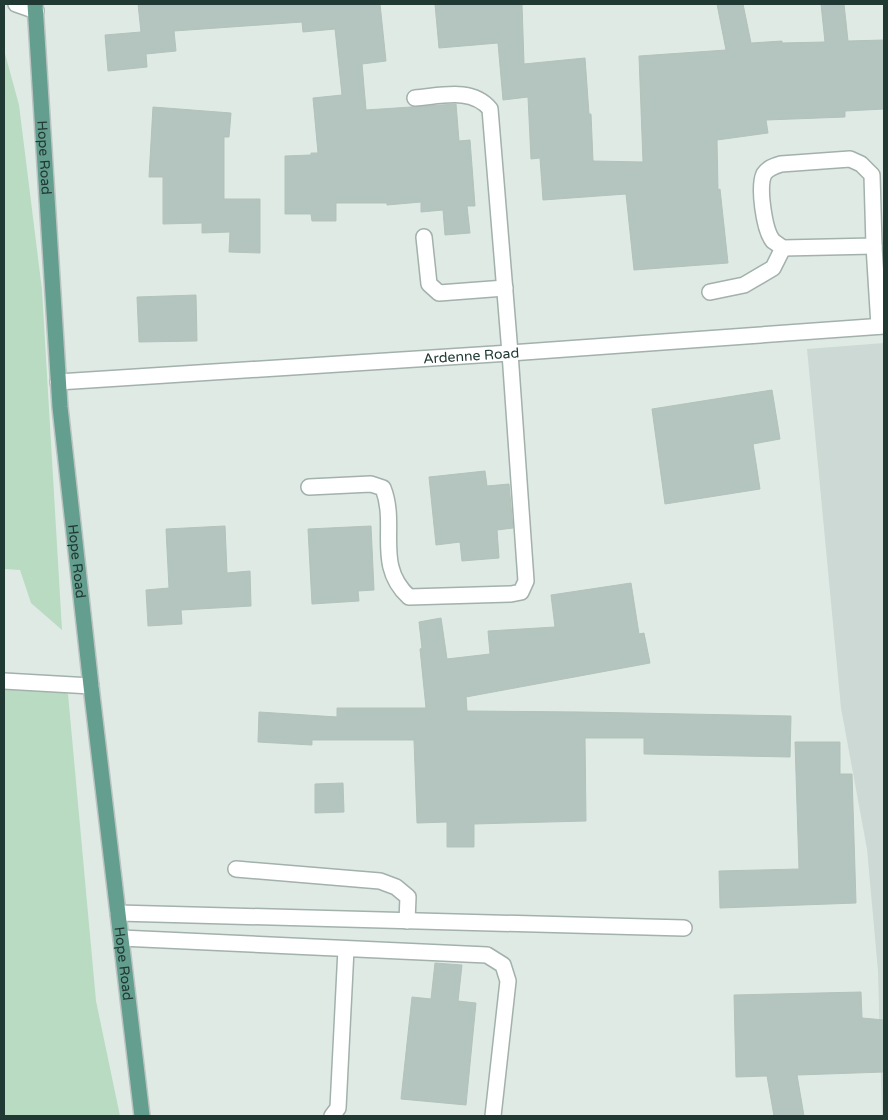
<svg xmlns="http://www.w3.org/2000/svg" width="888" height="1120" font-family="'Varela Round',sans-serif">
<style>
.built{fill:#cdd9d4}
.green{fill:#b8dbc1}
.building{fill:#b4c4be;stroke:#b2c3bb}
.lines{fill:none;stroke-linecap:round;stroke-linejoin:round}
.minor-casing{stroke:#a2b1ac;stroke-width:18}
.major-casing{stroke:#bcc4c2;stroke-width:18}
.minor{stroke:#fff;stroke-width:15}
.major{stroke:#649e8e;stroke-width:15}
.labels{text-anchor:middle;dominant-baseline:central;stroke-width:4.5;stroke-linejoin:round;paint-order:stroke}
.street-label{font-size:14px;fill:#203932;stroke:#eff7f3}
</style>
<rect width="100%" height="100%" fill="#dfeae5"/>
<!-- built -->
<path class="built" d="M 884,343 L 884,1116 L 882,1116 L 878,971 L 867,849 L 841,708 L 807,349 Z"/>
<!-- green -->
<path class="green" d="M 4,50 L 19,105 L 42,290 L 62,630 L 31,603 L 20,570 L 4,569 Z
M 4,683 L 43,684 L 68,694 L 96,1001 L 120,1116 L 4,1116 Z"/>
<!-- building -->
<path class="building" d="M 138,4 L 380,4 L 386,61 L 362,64 L 366,110 L 456,104 L 459,141 L 470,140 L 475,206 L 467,206 L 470,233 L 445,235 L 443,210 L 421,212 L 421,202 L 387,205 L 387,203 L 336,203 L 336,221 L 312,221 L 311,214 L 285,214 L 285,156 L 311,155 L 311,153 L 318,153 L 313,98 L 342,95 L 335,29 L 303,32 L 302,22 L 174,31 L 176,51 L 146,54 L 147,67 L 108,71 L 105,35 L 141,32 Z
M 435,4 L 522,4 L 524,64 L 585,58 L 589,114 L 591,114 L 593,161 L 643,162 L 639,56 L 726,50 L 717,4 L 743,4 L 751,43 L 782,41 L 782,43 L 825,42 L 821,4 L 844,4 L 848,41 L 884,40 L 884,109 L 845,111 L 845,117 L 766,120 L 768,133 L 717,140 L 718,190 L 720,189 L 728,263 L 634,270 L 626,194 L 543,200 L 540,158 L 531,159 L 528,97 L 503,100 L 498,43 L 439,48 Z
M 153,107 L 231,113 L 229,137 L 224,137 L 224,199 L 260,199 L 260,253 L 229,252 L 230,232 L 202,233 L 202,223 L 163,224 L 163,177 L 149,177 Z
M 196,295 L 197,341 L 139,342 L 137,297 Z
M 772,390 L 780,439 L 753,444 L 760,489 L 665,504 L 652,409 Z
M 485,471 L 487,486 L 509,484 L 513,528 L 497,530 L 499,558 L 462,561 L 460,542 L 436,545 L 429,477 Z
M 225,526 L 227,573 L 250,571 L 251,606 L 181,610 L 182,624 L 148,626 L 146,590 L 169,588 L 166,529 Z
M 371,526 L 374,590 L 358,591 L 359,601 L 312,604 L 308,529 Z
M 631,583 L 639,634 L 644,633 L 650,663 L 466,697 L 467,711 L 582,712 L 791,716 L 790,757 L 644,754 L 644,738 L 585,738 L 586,821 L 474,824 L 474,847 L 447,847 L 447,822 L 417,823 L 414,740 L 312,740 L 312,745 L 258,742 L 259,712 L 337,717 L 337,708 L 426,708 L 420,649 L 422,648 L 419,622 L 441,618 L 447,659 L 490,654 L 488,631 L 555,627 L 551,595 Z
M 795,742 L 840,742 L 840,774 L 852,774 L 856,903 L 720,908 L 719,871 L 799,869 Z
M 343,783 L 344,812 L 315,813 L 315,784 Z
M 435,963 L 462,965 L 458,1001 L 476,1003 L 466,1105 L 401,1099 L 412,997 L 431,999 Z
M 861,992 L 862,1018 L 884,1020 L 884,1072 L 797,1075 L 804,1116 L 774,1116 L 767,1076 L 736,1077 L 734,995 Z"/>
<g class="lines">
<defs>
<g id="minor">
<path d="M 16,4 L 36,11"/>
<path d="M 850,159 L 861,164 L 872,175 L 874,246 L 783,248 C 780,246 776,243 773,241 C 764,230 758,187 764,174 C 768,168 774,166 781,164 Z"/>
<path d="M 424,237 L 429,284 L 439,293 L 505,288"/>
<path d="M 874,246 L 879,326"/>
<path d="M 710,292 L 744,285 L 773,268 L 783,248"/>
<path id="s1" d="M 58,382 L 510,353 L 884,326"/>
<path d="M 309,487 L 371,484 L 383,488 C 398,526 374,565 409,597 L 511,594 L 521,592 L 526,581 L 510,353 L 490,109 C 472,87 441,96 415,98"/>
<path d="M 4,681 L 91,686"/>
<path d="M 236,869 L 380,881 L 396,887 L 408,897 L 407,921"/>
<path d="M 118,913 L 684,928"/>
<path d="M 121,938 L 487,955 L 503,965 L 508,981 L 493,1116"/>
<path d="M 332,1116 L 338,1108 L 346,949"/>
</g>
<g id="major">
<path id="s2" d="M 35,4 L 60,407 L 91,686 L 142,1116"/>
</g>
</defs>
<!-- minor casing -->
<use href="#minor" class="minor-casing"/>
<!-- major casing -->
<use href="#major" class="major-casing"/>
<!-- minor -->
<use href="#minor" class="minor"/>
<!-- major -->
<use href="#major" class="major"/>
</g>
<g class="labels">
<!-- street labels -->
<g class="street-label">
<text stroke="none"><textPath href="#s2" startOffset="154">Hope Road</textPath></text>
<text stroke="none"><textPath href="#s1" startOffset="414">Ardenne Road</textPath></text>
<text stroke="none"><textPath href="#s2" startOffset="559">Hope Road</textPath></text>
<text stroke="none"><textPath href="#s2" startOffset="964">Hope Road</textPath></text>
</g>
</g>
<!-- border -->
<rect width="888" height="1120" fill="none" stroke="#203932" stroke-width="10"/>
</svg>
